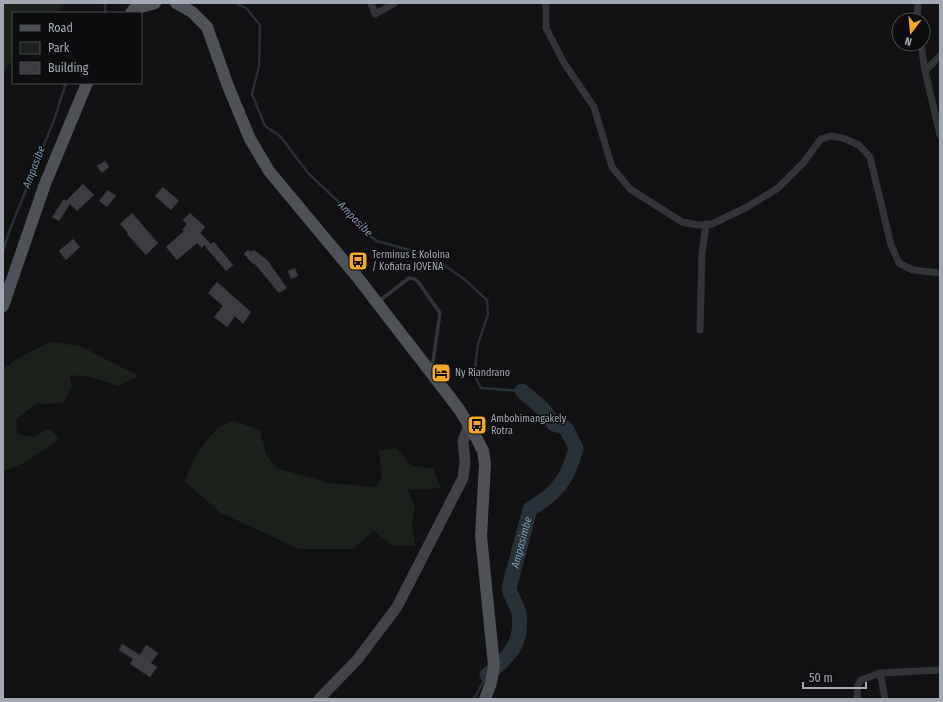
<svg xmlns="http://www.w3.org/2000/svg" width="943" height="702" font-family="'Fira Sans Condensed',sans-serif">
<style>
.green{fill:#1a221b}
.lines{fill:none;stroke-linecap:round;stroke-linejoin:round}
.stream{stroke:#283138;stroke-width:2.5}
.river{stroke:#283138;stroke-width:15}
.building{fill:#3c3d41;stroke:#2c2c30}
.lane{stroke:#333439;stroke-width:3.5}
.street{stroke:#333439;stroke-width:7}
.secondary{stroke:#414349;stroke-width:11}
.primary{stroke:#4f5158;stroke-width:12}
.labels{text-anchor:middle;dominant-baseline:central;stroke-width:3;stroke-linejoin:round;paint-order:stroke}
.poi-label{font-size:10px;fill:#a3a9b5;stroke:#0d0d0f;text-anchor:start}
.water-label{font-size:11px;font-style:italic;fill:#7999b1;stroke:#0d0d0f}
</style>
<rect width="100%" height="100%" fill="#121214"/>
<!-- green -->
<path class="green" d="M 3,3 L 66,3 L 57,13 L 13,13 L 13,61 L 3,72 Z
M 50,342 L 80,346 L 139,376 L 118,386 L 91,377 L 69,375 L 72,387 L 63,403 L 36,404 L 16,419 L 17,434 L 33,437 L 49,429 L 60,439 L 26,462 L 3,471 L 3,369 L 20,357 Z
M 234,421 L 260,430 L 266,455 L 277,468 L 328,483 L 367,486 L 375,488 L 382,477 L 379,451 L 396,448 L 412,466 L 433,469 L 441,488 L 408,490 L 415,507 L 412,525 L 415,546 L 392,546 L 374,531 L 352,549 L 299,549 L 221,513 L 184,481 L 197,453 L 218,427 Z"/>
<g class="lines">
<!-- stream -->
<path class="stream" d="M 105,3 L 105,13
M 236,3 L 247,9 L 260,25 L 259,66 L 252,94 L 265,126 L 280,136 L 308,173 L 362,224 L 368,234 L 377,241 L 424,254 L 438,261 L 464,279 L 487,300 L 488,314 L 478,344 L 474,375 L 481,388 L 522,391
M 3,251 L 9,232 L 54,120 L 66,83
M 474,699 L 487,675"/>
<!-- river -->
<path class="river" id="s1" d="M 487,675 C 508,657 523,645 519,614 C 518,607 511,597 509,588 L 530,509 C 556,494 569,478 576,448 L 566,428 L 554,424 L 543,409 L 522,391"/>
</g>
<!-- building -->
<path class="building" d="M 105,161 L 109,167 L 102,173 L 97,166 Z
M 83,184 L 94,195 L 77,211 L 70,204 L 59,221 L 52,217 L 64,199 L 66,201 Z
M 163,187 L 179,201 L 171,210 L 155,196 Z
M 108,190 L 116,196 L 107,207 L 99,201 Z
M 132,213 L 158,243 L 146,255 L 127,234 L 128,233 L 120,224 Z
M 190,213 L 205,227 L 200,233 L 211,244 L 214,242 L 233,265 L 226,271 L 204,245 L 202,248 L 197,243 L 177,260 L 166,247 L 184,231 L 182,230 L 187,224 L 183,220 Z
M 73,239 L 80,247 L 66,260 L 59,251 Z
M 248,250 L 251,252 L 254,250 L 267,260 L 287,288 L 279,293 L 254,263 L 253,264 L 244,254 Z
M 295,268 L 298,276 L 291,279 L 288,271 Z
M 217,282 L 251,312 L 243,324 L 235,316 L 227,327 L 214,317 L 223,306 L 208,293 Z
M 122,644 L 140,655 L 146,645 L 158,653 L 151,663 L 157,667 L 150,677 L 130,664 L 133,659 L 119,650 Z"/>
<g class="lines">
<!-- lane -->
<path class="lane" d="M 378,302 L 409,278 L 415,279 L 419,283 L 440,313 L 432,368"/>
<!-- street -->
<path class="street" d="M 371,3 L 375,14 L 395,3
M 546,3 L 546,28 L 564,63 L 594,107 L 612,167 L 630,189 L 682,222 L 698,225 L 712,224 L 747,207 L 778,188 L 803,163 L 821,139 L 831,136 L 843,138 L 859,145 L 870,157 L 891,245 L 899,263 L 913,270 L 940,273
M 917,20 L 918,3
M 921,44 L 925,71 L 940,135
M 925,71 L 940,56
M 700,330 L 702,254 L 706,224
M 857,699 L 858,685 L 861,680 L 880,673
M 885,699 L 880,673 L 940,670"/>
<!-- secondary -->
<path class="secondary" d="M 319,699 L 357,660 L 397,607 L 463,478 L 465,462 L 463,441 L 469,425"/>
<!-- primary -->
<path class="primary" d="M 176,3 L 192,12 L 207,27 L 228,86 L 250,139 L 269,171 L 358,278 L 459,409 L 477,439 L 483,451 L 485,464 L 481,536 L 494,666 L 491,683 L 485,699
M 131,13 L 134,9 L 155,3
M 3,306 L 45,184 L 87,83"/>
</g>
<!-- icons -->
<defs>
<symbol id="bus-square" viewBox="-11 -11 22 22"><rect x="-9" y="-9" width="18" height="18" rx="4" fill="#f4a82a" stroke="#0d0d0f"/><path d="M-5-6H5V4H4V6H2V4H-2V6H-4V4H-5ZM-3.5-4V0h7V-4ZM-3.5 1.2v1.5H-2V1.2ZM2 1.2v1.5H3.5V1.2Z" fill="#111"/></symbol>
<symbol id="hotel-square" viewBox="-11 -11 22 22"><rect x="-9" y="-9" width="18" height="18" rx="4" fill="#f4a82a" stroke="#0d0d0f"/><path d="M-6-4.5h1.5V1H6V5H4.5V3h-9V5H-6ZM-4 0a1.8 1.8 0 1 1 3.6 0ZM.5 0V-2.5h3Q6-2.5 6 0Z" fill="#111"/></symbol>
</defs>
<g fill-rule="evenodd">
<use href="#bus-square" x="347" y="250" width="22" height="22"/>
<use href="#hotel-square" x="430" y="362" width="22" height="22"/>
<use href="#bus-square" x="466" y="414" width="22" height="22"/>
</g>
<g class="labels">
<!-- poi labels -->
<g class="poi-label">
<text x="372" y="255">Terminus E Koloina<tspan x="372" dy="12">/ Kofiatra JOVENA</tspan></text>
<text x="455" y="373">Ny Riandrano</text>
<text x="491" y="419">Ambohimangakely<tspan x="491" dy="12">Rotra</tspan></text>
</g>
<!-- water labels -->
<g class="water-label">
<text transform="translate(34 167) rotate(-69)">Ampasibe</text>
<text transform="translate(355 219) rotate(46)">Ampasibe</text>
<text stroke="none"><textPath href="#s1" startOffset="148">Ampasimbe</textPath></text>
</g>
</g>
<!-- border -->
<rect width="943" height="702" fill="none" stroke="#a3a9b5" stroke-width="8"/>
<!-- legend -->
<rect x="12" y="12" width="130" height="72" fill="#0d0d0f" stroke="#494b51"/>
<rect x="20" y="25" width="20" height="6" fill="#4f5158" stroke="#494b51"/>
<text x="48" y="32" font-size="12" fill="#a3a9b5">Road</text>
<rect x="20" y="42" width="20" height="12" fill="#1a221b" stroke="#494b51"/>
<text x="48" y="52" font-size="12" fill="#a3a9b5">Park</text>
<rect x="20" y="62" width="20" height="12" fill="#3c3d41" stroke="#494b51"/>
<text x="48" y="72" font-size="12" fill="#a3a9b5">Building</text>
<!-- north arrow -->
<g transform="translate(911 32) rotate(196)"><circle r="19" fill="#0d0d0f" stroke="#494b51"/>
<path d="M0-3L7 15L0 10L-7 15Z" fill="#f4a82a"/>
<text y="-6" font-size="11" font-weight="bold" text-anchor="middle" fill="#a3a9b5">N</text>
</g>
<!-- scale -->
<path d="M803 682v6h63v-6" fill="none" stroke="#a3a9b5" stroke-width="2"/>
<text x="809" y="682" font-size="12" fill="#a3a9b5" stroke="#0d0d0f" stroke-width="3" paint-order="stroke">50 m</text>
</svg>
